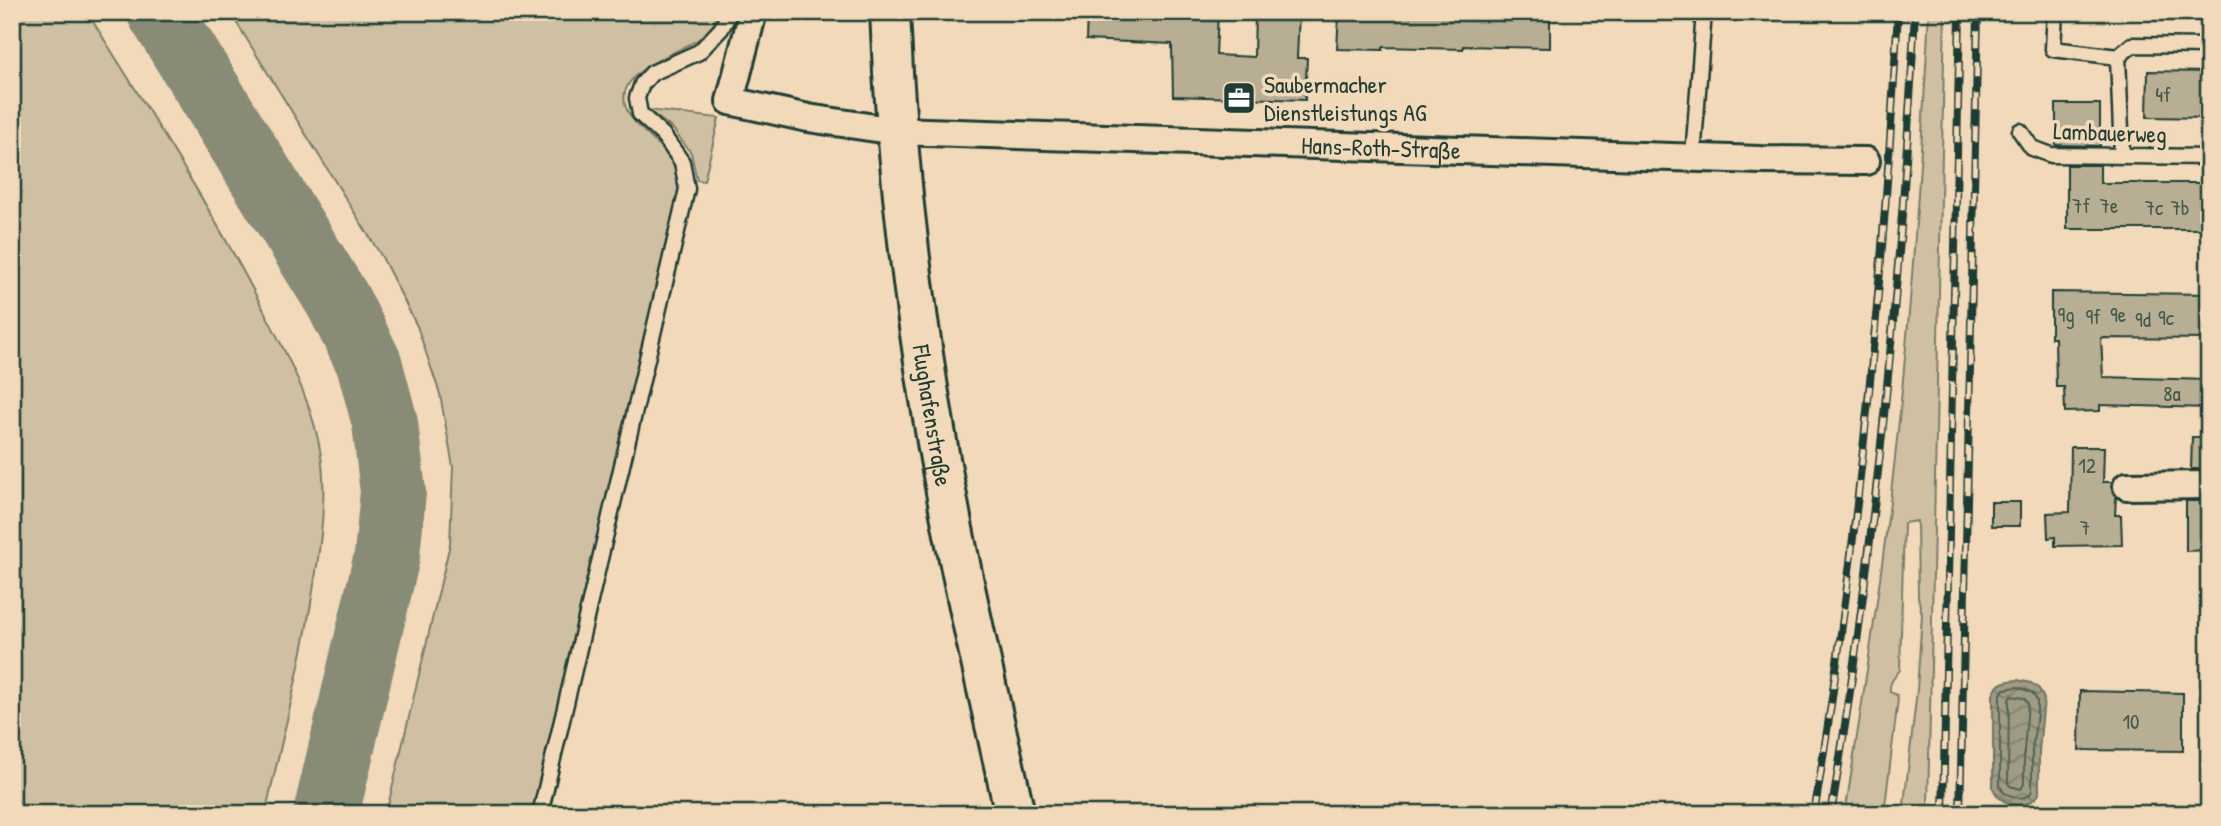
<svg xmlns="http://www.w3.org/2000/svg" width="2221" height="826" font-family="'Patrick Hand',sans-serif">
<style>
.grass{fill:#d0c0a3;stroke:#787e6c;stroke-width:2}
.water{fill:url(#water-waves);stroke:#6c7564;stroke-width:2}
.lines{fill:none;stroke-linecap:round;stroke-linejoin:round}
.shore{stroke:#526354;stroke-width:2}
.taxiway{stroke:#888b76;stroke-width:66}
.building{fill:#b7ae94;stroke:#1f3d34;stroke-width:2}
.lane-casing{stroke:#1f3d34;stroke-width:19}
.street-casing{stroke:#1f3d34;stroke-width:32}
.primary-casing{stroke:#1f3d34;stroke-width:44}
.lane{stroke:#f2d9b9;stroke-width:14}
.street{stroke:#f2d9b9;stroke-width:26}
.primary{stroke:#f2d9b9;stroke-width:38}
.rail-casing{stroke:#1f3d34;stroke-width:8}
.rail{stroke:#f2d9b9;stroke-width:5;stroke-dasharray:16;stroke-linecap:butt}
.labels{text-anchor:middle;dominant-baseline:central;stroke-width:7;stroke-linejoin:round;paint-order:stroke}
.number-label{font-size:21px;fill:#45594c}
.poi-label{font-size:24px;fill:#1f3d34;stroke:#f2d9b9;text-anchor:start}
.street-label{font-size:24px;fill:#1f3d34;stroke:#f2d9b9}
</style>
<defs>
<pattern id="water-waves" width="16" height="10" patternUnits="userSpaceOnUse" patternTransform="scale(1.75)"><rect width="16" height="10" fill="#9f9b84"/><path d="M0 5q4-4 8 0t8 0" fill="none" stroke="#81806d"/></pattern>
</defs>
<rect width="100%" height="100%" fill="#f2d9b9"/>
<filter id="ink" filterUnits="userSpaceOnUse"><feTurbulence type="fractalNoise" baseFrequency=".0143" numOctaves="2"/><feDisplacementMap in="SourceGraphic" scale="14" xChannelSelector="R" yChannelSelector="G"/><feConvolveMatrix kernelMatrix="1 2 1 2 8 2 1 2 1" color-interpolation-filters="sRGB"/></filter>
<g filter="url(#ink)">
<!-- grass -->
<path class="grass" d="M 12,12 L 87,12 C 147,108 208,203 260,303 C 288,357 320,414 323,476 C 325,514 319,554 313,591 C 301,666 282,740 265,814 L 12,814 Z
M 230,12 L 722,12 C 716,20 710,32 702,37 C 677,55 601,74 631,117 C 641,132 664,147 671,160 C 678,174 678,188 679,203 L 534,814 L 386,814 L 450,544 L 453,467 L 440,394 L 417,326 L 382,257 Z
M 1929,12 L 1945,12 L 1928,806 L 1931,814 L 1903,814 L 1917,690 L 1922,614 L 1918,597 L 1917,521 L 1904,523 L 1900,670 C 1894,678 1889,682 1890,692 L 1897,695 L 1898,699 L 1884,814 L 1845,814 C 1863,698 1881,583 1894,467 C 1911,316 1921,164 1929,12 Z
M 648,110 L 719,118 L 704,181 L 697,180 L 691,153 L 673,129 Z"/>
<!-- water -->
<path class="water" d="M 2018,680 L 2031,683 L 2039,689 L 2044,699 L 2039,751 L 2039,794 C 2028,811 2000,807 1993,788 L 1993,695 C 1997,682 2005,681 2018,680 Z"/>
<g class="lines">
<!-- shore -->
<path class="shore" d="M 2018,687 L 2033,693 L 2037,701 L 2037,714 L 2032,751 L 2032,791 C 2026,802 2014,797 2004,793 L 2000,786 L 2000,696 L 2004,689 Z
M 2011,696 L 2024,698 L 2028,703 L 2024,751 L 2024,784 L 2021,789 L 2010,786 L 2008,783 L 2009,700 Z"/>
<!-- taxiway -->
<path class="taxiway" d="M 160,12 L 338,301 L 369,363 L 385,423 L 393,492 L 387,556 L 326,814"/>
</g>
<!-- building -->
<path class="building" d="M 1087,12 L 1218,12 L 1216,55 L 1254,57 L 1255,12 L 1299,12 L 1297,58 L 1307,58 L 1305,100 L 1173,96 L 1172,44 L 1086,40 Z
M 1339,12 L 1550,12 L 1550,48 L 1463,46 L 1463,49 L 1383,47 L 1383,50 L 1337,49 Z
M 2148,71 L 2209,72 L 2209,118 L 2147,117 Z
M 2056,104 L 2100,104 L 2100,146 L 2056,145 Z
M 2067,165 L 2100,165 L 2100,183 L 2209,183 L 2209,229 L 2067,229 Z
M 2051,292 L 2209,294 L 2209,339 L 2101,338 L 2103,377 L 2209,380 L 2209,408 L 2100,405 L 2100,411 L 2065,412 L 2064,387 L 2056,387 L 2055,338 L 2051,338 Z
M 2192,437 L 2209,437 L 2209,469 L 2191,469 Z
M 2071,447 L 2104,447 L 2103,482 L 2112,482 L 2111,487 L 2116,496 L 2115,515 L 2121,515 L 2122,545 L 2055,546 L 2055,537 L 2048,538 L 2047,513 L 2070,512 Z
M 2186,501 L 2209,501 L 2209,550 L 2186,551 Z
M 1991,502 L 2020,502 L 2020,526 L 1991,526 Z
M 2080,691 L 2183,693 L 2183,751 L 2079,750 Z"/>
<g class="lines">
<defs>
<path id="lane" d="M 2055,12 L 2053,49 L 2118,57
M 2020,131 L 2032,148 L 2051,155 L 2209,157
M 2122,156 L 2118,57 L 2132,45 L 2209,46
M 1693,157 L 1704,12
M 540,814 L 687,189 L 682,162 L 663,135 L 640,114 L 637,98 L 642,84 L 652,73 L 699,52 L 721,29 L 730,12"/>
<g id="street">
<path id="s1" d="M 753,12 L 730,101 L 808,118 L 896,131 L 1761,160 L 1866,161"/>
<path d="M 2127,486 L 2209,485"/>
</g>
<g id="primary">
<path id="s2" d="M 890,12 C 897,190 921,369 956,544 C 974,634 995,724 1015,814"/>
</g>
</defs>
<!-- lane casing -->
<use href="#lane" class="lane-casing"/>
<!-- street casing -->
<use href="#street" class="street-casing"/>
<!-- primary casing -->
<use href="#primary" class="primary-casing"/>
<!-- lane -->
<use href="#lane" class="lane"/>
<!-- street -->
<use href="#street" class="street"/>
<!-- primary -->
<use href="#primary" class="primary"/>
<defs>
<path id="rail" d="M 1814,814 C 1858,548 1883,281 1898,12
M 1831,814 C 1875,548 1901,281 1915,12
M 1943,814 L 1960,12
M 1960,814 L 1978,12"/>
</defs>
<!-- rail casing -->
<use href="#rail" class="rail-casing"/>
<!-- rail -->
<use href="#rail" class="rail"/>
</g>
</g>
<!-- icons -->
<defs>
<symbol id="office-square" viewBox="-11 -11 22 22"><rect x="-9" y="-9" width="18" height="18" rx="4" fill="#1f3d34" stroke="#f2d9b9"/><path d="M-6-3h4V-5.5h4V-3h4V5H-6ZM-1-4.5V-3h2v-1.5ZM-6 0V1H6V0Z" fill="#fff"/></symbol>
</defs>
<g fill-rule="evenodd">
<use href="#office-square" x="1220" y="79" width="38" height="38"/>
</g>
<g class="labels">
<!-- number labels -->
<g class="number-label">
<text x="2163" y="94">4f</text>
<text x="2081" y="205">7f</text>
<text x="2109" y="205">7e</text>
<text x="2154" y="207">7c</text>
<text x="2180" y="207">7b</text>
<text x="2066" y="314">9g</text>
<text x="2118" y="314">9e</text>
<text x="2093" y="316">9f</text>
<text x="2166" y="317">9c</text>
<text x="2143" y="319">9d</text>
<text x="2172" y="393">8a</text>
<text x="2087" y="465">12</text>
<text x="2085" y="527">7</text>
<text x="2131" y="721">10</text>
</g>
<!-- poi labels -->
<g class="poi-label">
<text x="1264" y="84">Saubermacher<tspan x="1264" dy="28">Dienstleistungs AG</tspan></text>
</g>
<!-- street labels -->
<g class="street-label">
<text transform="translate(2110 132) rotate(2)">Lambauerweg</text>
<text stroke="none"><textPath href="#s1" startOffset="746">Hans-Roth-Straße</textPath></text>
<text stroke="none"><textPath href="#s2" startOffset="406">Flughafenstraße</textPath></text>
</g>
</g>
<!-- margin -->
<rect width="2221" height="826" fill="none" stroke="#f2d9b9" stroke-width="42"/>
<rect x="21" y="21" width="2179" height="784" fill="none" stroke="#1f3d34" stroke-width="2.5" filter="url(#ink)"/>
</svg>
